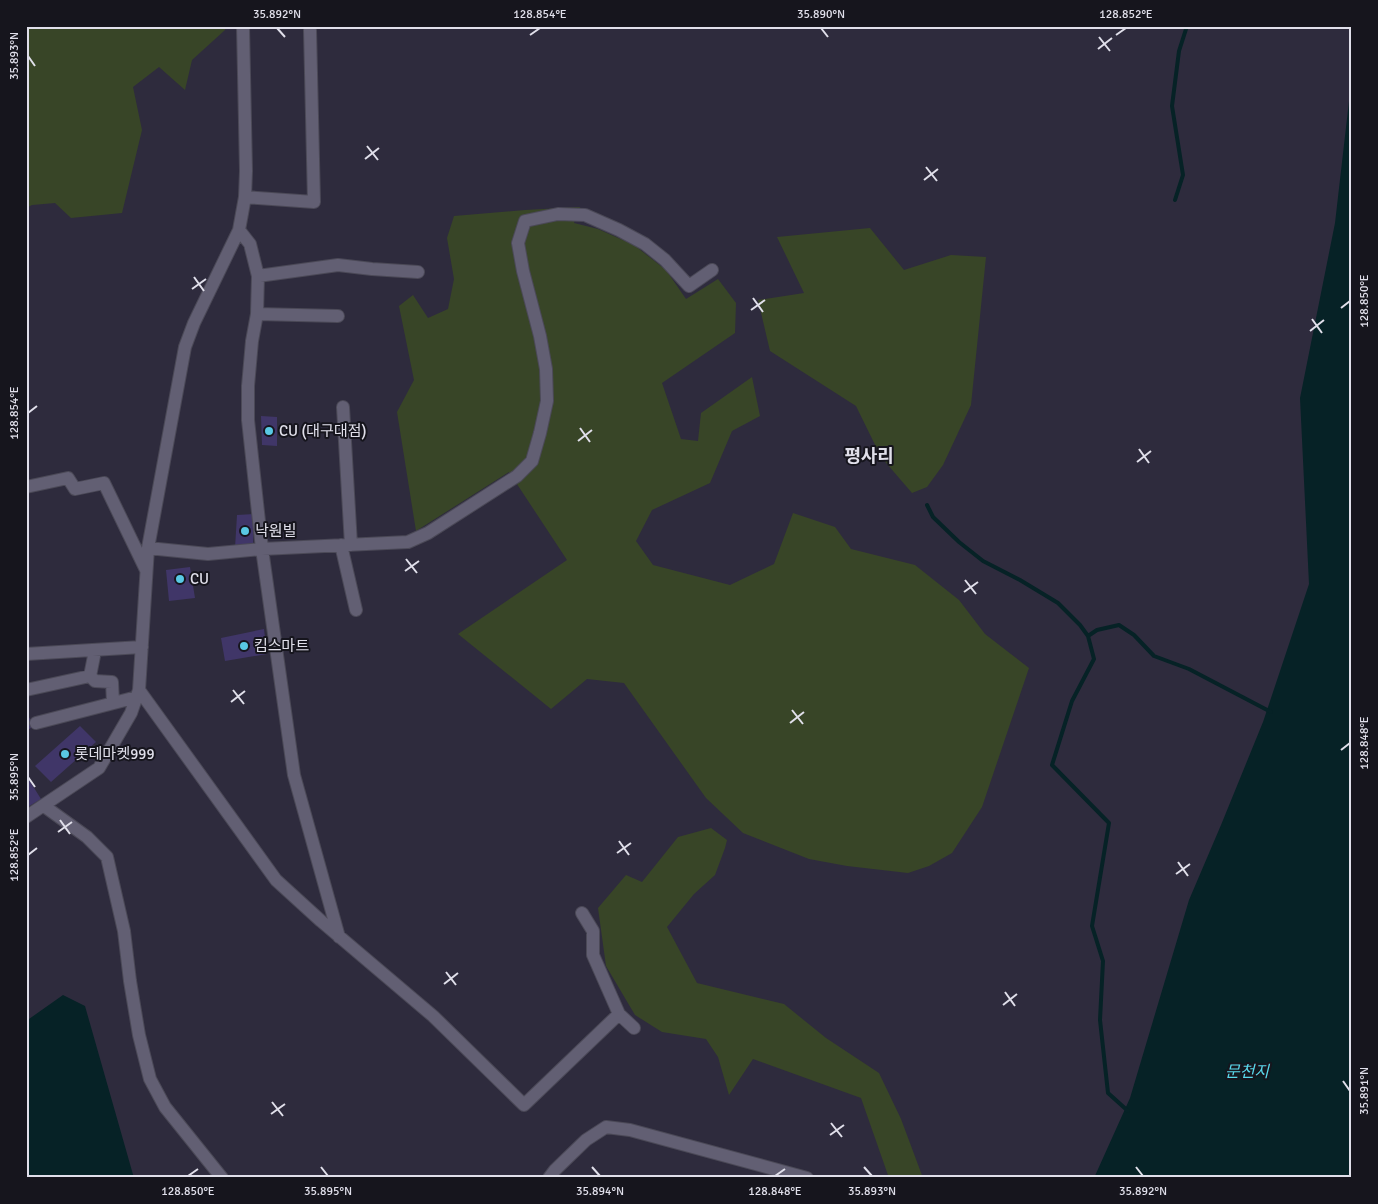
<svg xmlns="http://www.w3.org/2000/svg" width="1378" height="1204" font-family="Signika,'Noto Sans KR',sans-serif">
<style>
.green{fill:#384527}
.water{fill:#062226}
.lines{fill:none;stroke-linecap:round;stroke-linejoin:round}
.stream{stroke:#062226;stroke-width:4}
.building{fill:#403668}
.minor-casing{stroke:#4b4957;stroke-width:14}
.minor{stroke:#625f73;stroke-width:12}
.ticks{fill:none;stroke:#e0dfea;stroke-width:2}
.poi-dot{fill:#59c8e4;stroke:#16151d;stroke-width:2}
.labels{text-anchor:middle;dominant-baseline:central;stroke-width:4;stroke-linejoin:round;paint-order:stroke}
.poi-label{font-size:15px;fill:#e0dfea;stroke:#16151d;text-anchor:start}
.water-label{font-size:16px;font-style:italic;fill:#59d8eb;stroke:#16151d}
.quarter-label{font-size:18px;font-weight:bold;fill:#e0dfea;stroke:#16151d}
.neatline{fill:none;stroke:#e0dfea;stroke-width:2}
.ticks-label{font-size:12px;text-anchor:middle;fill:#e0dfea}
</style>
<rect width="100%" height="100%" fill="#2e2b3d"/>
<!-- green -->
<path class="green" d="M 26,26 L 225,26 L 225,30 L 192,60 L 185,90 L 159,67 L 133,87 L 142,130 L 122,213 L 71,218 L 55,203 L 32,205 L 26,208 Z
M 580,207 L 574,223 L 598,229 L 634,245 L 666,270 L 686,299 L 718,279 L 736,303 L 735,333 L 662,383 L 681,439 L 698,441 L 701,413 L 752,377 L 760,416 L 732,431 L 710,483 L 652,510 L 636,541 L 653,565 L 730,585 L 774,564 L 793,513 L 835,527 L 851,549 L 915,565 L 959,600 L 985,634 L 1029,668 L 982,807 L 952,853 L 929,866 L 908,873 L 847,866 L 809,859 L 743,833 L 706,798 L 624,683 L 587,679 L 551,709 L 458,634 L 567,560 L 509,472 L 416,531 L 397,412 L 414,380 L 399,306 L 413,295 L 428,318 L 448,309 L 454,279 L 447,238 L 454,216 L 525,210 Z
M 870,228 L 904,270 L 951,255 L 986,257 L 971,405 L 943,465 L 927,487 L 912,493 L 881,457 L 856,406 L 770,351 L 758,300 L 804,293 L 777,237 Z
M 711,828 L 727,840 L 725,848 L 715,875 L 694,894 L 667,927 L 697,983 L 784,1004 L 826,1038 L 879,1073 L 901,1119 L 923,1178 L 889,1178 L 861,1098 L 753,1059 L 729,1095 L 718,1057 L 706,1039 L 662,1032 L 635,1015 L 606,966 L 598,908 L 626,875 L 642,882 L 678,837 Z"/>
<!-- water -->
<path class="water" d="M 1352,75 L 1352,1178 L 1094,1178 L 1130,1098 L 1189,900 L 1221,825 L 1263,722 L 1309,584 L 1300,398 L 1335,223 Z
M 63,995 L 85,1006 L 134,1178 L 26,1178 L 26,1022 L 29,1019 Z"/>
<g class="lines">
<!-- stream -->
<path class="stream" d="M 1175,200 L 1183,175 L 1172,106 L 1179,51 L 1187,26
M 927,505 L 933,517 L 959,542 L 983,561 L 1020,580 L 1058,603 L 1080,625 L 1088,636 L 1094,659 L 1072,701 L 1052,765 L 1109,823 L 1092,926 L 1103,961 L 1100,1020 L 1108,1093 L 1128,1111
M 1088,636 L 1097,630 L 1119,625 L 1134,635 L 1154,656 L 1189,669 L 1271,712"/>
</g>
<!-- building -->
<path class="building" d="M 261,416 L 277,417 L 277,446 L 262,445 Z
M 254,514 L 253,547 L 235,548 L 237,515 Z
M 190,567 L 195,598 L 169,601 L 166,570 Z
M 264,629 L 267,654 L 225,661 L 221,638 Z
M 26,712 L 34,726 L 26,731 Z
M 80,726 L 96,742 L 51,782 L 35,766 Z
M 26,775 L 41,799 L 26,808 Z"/>
<g class="lines">
<defs>
<path id="minor" d="M 245,197 L 314,202 L 310,30
M 239,230 L 250,244 L 258,276 L 257,314 L 252,341 L 248,386 L 248,420 L 262,549 L 294,775 L 339,937
M 258,276 L 338,265 L 372,269 L 418,272
M 257,314 L 338,316
M 343,407 L 351,545
M 26,487 L 68,478 L 75,489 L 104,483 L 146,570
M 341,545 L 356,610
M 148,548 L 208,554 L 262,549 L 408,542 L 428,533 L 517,476 L 532,461 L 540,433 L 547,401 L 546,369 L 540,336 L 523,271 L 518,243 L 525,221 L 558,214 L 585,215 L 619,230 L 645,244 L 665,260 L 689,286 L 712,270
M 26,654 L 142,647
M 94,656 L 90,676 L 95,681 L 112,682 L 113,703
M 26,690 L 90,676
M 139,690 L 276,880 L 321,921 L 433,1016 L 524,1105 L 619,1014
M 36,723 L 137,697
M 44,806 L 87,837 L 107,857 L 124,931 L 130,981 L 139,1035 L 150,1079 L 165,1107 L 222,1178
M 26,817 L 99,768 L 131,713 L 139,690 L 148,548 L 185,347 L 194,323 L 239,230 L 245,197 L 246,171 L 243,26
M 582,913 L 593,931 L 593,955 L 619,1014 L 634,1028
M 549,1178 L 555,1170 L 586,1140 L 606,1127 L 630,1130 L 807,1178"/>
</defs>
<!-- minor casing -->
<use href="#minor" class="minor-casing"/>
<!-- minor -->
<use href="#minor" class="minor"/>
</g>
<!-- ticks -->
<path class="ticks" d="M 277,28 L 285,37M 821,28 L 828,37M 530,35 L 540,28M 1116,35 L 1126,28M 1099,37 L 1110,51M 1098,49 L 1112,38M 28,56 L 35,66M 367,146 L 378,160M 365,159 L 379,148M 926,167 L 937,181M 924,180 L 938,169M 194,277 L 204,291M 192,289 L 206,279M 753,298 L 763,312M 1341,308 L 1350,301M 751,310 L 765,300M 1312,319 L 1322,333M 1310,331 L 1324,320M 28,413 L 37,406M 580,428 L 590,442M 578,441 L 592,430M 1139,449 L 1149,463M 1137,462 L 1151,451M 406,559 L 417,573M 405,571 L 419,561M 965,580 L 976,594M 964,592 L 978,582M 233,690 L 244,704M 231,702 L 245,691M 792,710 L 803,724M 790,723 L 804,712M 1341,750 L 1350,743M 28,777 L 35,787M 60,820 L 70,834M 58,832 L 72,822M 619,841 L 629,855M 617,853 L 631,843M 28,855 L 37,848M 1178,862 L 1188,876M 1176,874 L 1190,864M 446,972 L 456,985M 444,984 L 458,973M 1005,992 L 1015,1006M 1003,1005 L 1017,994M 1343,1081 L 1350,1091M 272,1102 L 283,1116M 271,1114 L 285,1104M 831,1123 L 842,1137M 830,1135 L 844,1125M 321,1167 L 328,1176M 592,1167 L 600,1176M 864,1167 L 872,1176M 1136,1167 L 1143,1176M 188,1176 L 198,1169M 775,1176 L 785,1169"/>
<!-- markers -->
<g class="poi-dot">
<circle cx="269" cy="431" r="5"/>
<circle cx="245" cy="531" r="5"/>
<circle cx="180" cy="579" r="5"/>
<circle cx="244" cy="646" r="5"/>
<circle cx="65" cy="754" r="5"/>
</g>
<g class="labels">
<!-- poi labels -->
<g class="poi-label">
<text x="279" y="431">CU (대구대점)</text>
<text x="255" y="531">낙원빌</text>
<text x="190" y="579">CU</text>
<text x="254" y="646">킴스마트</text>
<text x="75" y="754">롯데마켓999</text>
</g>
<!-- water labels -->
<g class="water-label">
<text x="1247" y="1072">문천지</text>
</g>
<!-- quarter labels -->
<g class="quarter-label">
<text x="869" y="456">평사리</text>
</g>
</g>
<!-- border -->
<rect width="1378" height="1204" fill="none" stroke="#16151d" stroke-width="55"/>
<rect x="28" y="28" width="1322" height="1148" class="neatline"/>
<g class="ticks-label">
<text x="277" y="18">35.892°N</text>
<text x="540" y="18">128.854°E</text>
<text x="821" y="18">35.890°N</text>
<text x="1126" y="18">128.852°E</text>
<text transform="translate(14 56) rotate(-90)" y="4">35.893°N</text>
<text transform="translate(1364 301) rotate(-90)" y="4">128.850°E</text>
<text transform="translate(14 413) rotate(-90)" y="4">128.854°E</text>
<text transform="translate(1364 743) rotate(-90)" y="4">128.848°E</text>
<text transform="translate(14 777) rotate(-90)" y="4">35.895°N</text>
<text transform="translate(14 855) rotate(-90)" y="4">128.852°E</text>
<text transform="translate(1364 1091) rotate(-90)" y="4">35.891°N</text>
<text x="188" y="1195">128.850°E</text>
<text x="328" y="1195">35.895°N</text>
<text x="600" y="1195">35.894°N</text>
<text x="775" y="1195">128.848°E</text>
<text x="872" y="1195">35.893°N</text>
<text x="1143" y="1195">35.892°N</text>
</g>
</svg>
